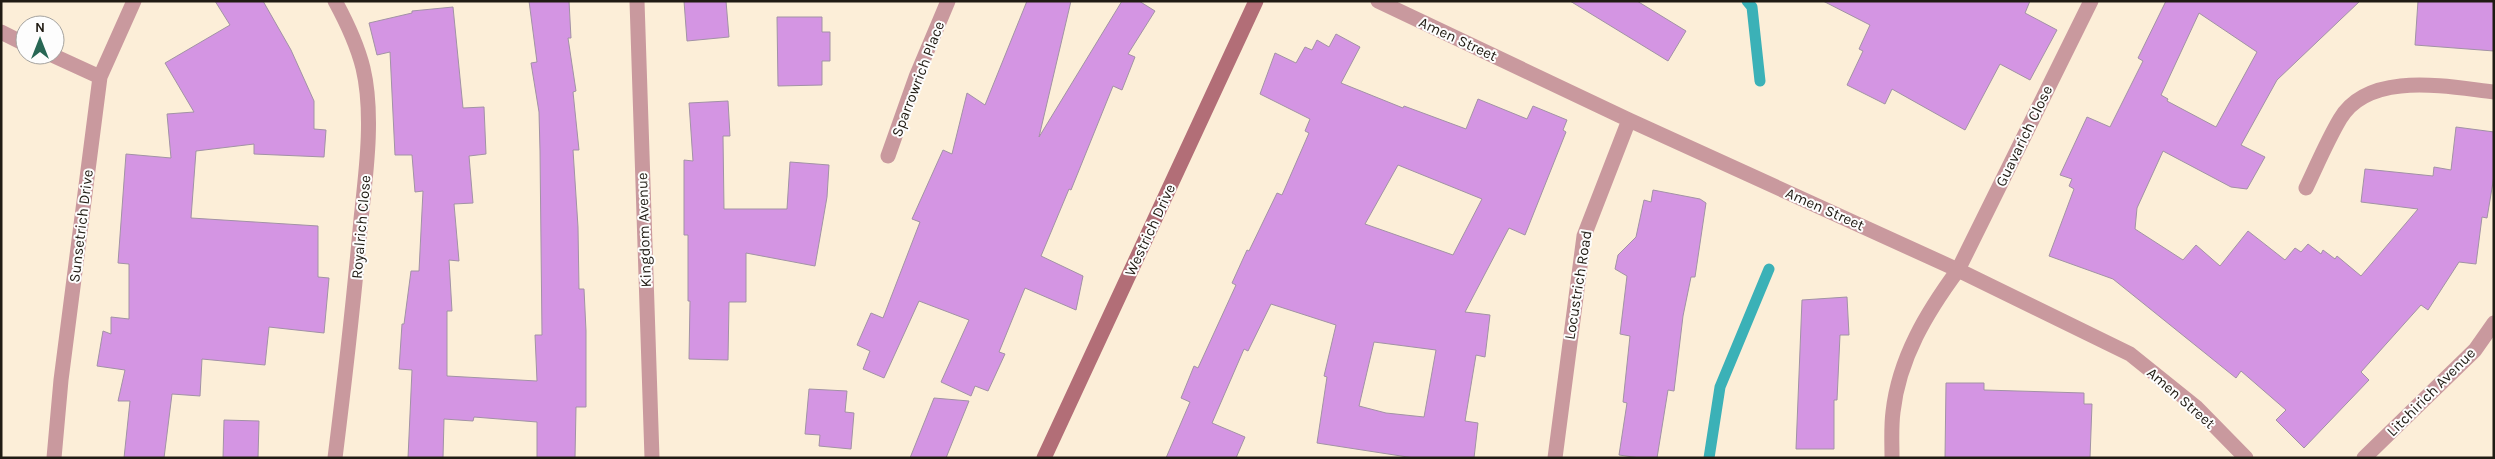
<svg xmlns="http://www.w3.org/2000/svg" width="2495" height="459" font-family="Karla,sans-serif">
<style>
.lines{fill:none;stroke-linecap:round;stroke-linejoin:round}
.stream{stroke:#3bb1b7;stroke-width:11}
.building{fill:#d495e3;stroke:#a292a5;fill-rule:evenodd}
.street{stroke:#c9999e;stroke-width:15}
.secondary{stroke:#b26e77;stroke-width:15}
.labels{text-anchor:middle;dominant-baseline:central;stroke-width:4;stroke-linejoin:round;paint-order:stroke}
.street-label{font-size:15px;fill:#201b13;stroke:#fdfdfd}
</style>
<rect width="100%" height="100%" fill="#fceed8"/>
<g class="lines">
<!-- stream -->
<path class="stream" d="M 1747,1 L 1752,7 L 1760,81
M 1709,458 L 1720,387 L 1769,269"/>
</g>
<!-- building -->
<path class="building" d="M 215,1 L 263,1 L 291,50 L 314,101 L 314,129 L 326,130 L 324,157 L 254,154 L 254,144 L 196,151 L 191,218 L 318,226 L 318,277 L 329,278 L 324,333 L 269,327 L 265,365 L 202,359 L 200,396 L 172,394 L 164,458 L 124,458 L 130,401 L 118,401 L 125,370 L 97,366 L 103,331 L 111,334 L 111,317 L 129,319 L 129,264 L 118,263 L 126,154 L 171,158 L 167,114 L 194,112 L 165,63 L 230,25 Z
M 529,1 L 569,1 L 571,38 L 568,38 L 576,91 L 573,92 L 579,150 L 573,150 L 578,227 L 579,289 L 584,289 L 586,331 L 586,407 L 576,407 L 575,458 L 537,458 L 537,422 L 474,417 L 473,421 L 444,419 L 443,458 L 408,458 L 412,370 L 399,369 L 402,324 L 404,324 L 411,271 L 419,271 L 423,191 L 415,192 L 412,155 L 395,155 L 390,52 L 377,55 L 369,23 L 412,13 L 412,11 L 453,7 L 463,108 L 484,107 L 486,154 L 469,156 L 473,203 L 454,204 L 459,261 L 449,260 L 452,311 L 447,311 L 447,376 L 537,381 L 535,335 L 542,335 L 540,151 L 539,112 L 531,63 L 537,62 Z
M 684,1 L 726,1 L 729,37 L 687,41 Z
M 1027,1 L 1071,1 L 1039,137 L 1122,1 L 1139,1 L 1155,11 L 1128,54 L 1135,57 L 1122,90 L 1113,86 L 1071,190 L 1069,189 L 1041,256 L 1083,276 L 1076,310 L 1025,288 L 999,352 L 1005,354 L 988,391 L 975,386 L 971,396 L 941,382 L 969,320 L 919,301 L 884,378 L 863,369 L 870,351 L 857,345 L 871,313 L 883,318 L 920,222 L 912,219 L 943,150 L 952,154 L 967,93 L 985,105 Z
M 1570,1 L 1637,1 L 1686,31 L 1668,61 Z
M 1823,1 L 2030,1 L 2025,13 L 2057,30 L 2030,80 L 2000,64 L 1965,130 L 1892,89 L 1885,104 L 1847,85 L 1863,51 L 1859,49 L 1870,25 Z
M 2166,1 L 2360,1 L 2277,80 L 2241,145 L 2265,157 L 2247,189 L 2231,187 L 2163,151 L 2137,208 L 2135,229 L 2183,260 L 2196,245 L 2220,266 L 2248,231 L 2285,260 L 2295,248 L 2301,252 L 2308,244 L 2321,254 L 2323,250 L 2335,259 L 2337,256 L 2361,276 L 2418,209 L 2361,202 L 2365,169 L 2433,176 L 2434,167 L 2451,170 L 2456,127 L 2494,132 L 2494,176 L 2487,218 L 2482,217 L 2476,264 L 2459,262 L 2428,310 L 2421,305 L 2361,372 L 2369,380 L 2304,448 L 2276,420 L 2286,410 L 2241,371 L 2236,378 L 2113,279 L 2049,256 L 2074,189 L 2069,186 L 2072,179 L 2060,175 L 2087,117 L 2110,127 L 2143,61 L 2138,58 ZM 2199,13 L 2257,52 L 2216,127 L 2167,101 L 2168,99 L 2161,95 Z
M 2418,1 L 2494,1 L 2494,51 L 2415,45 Z
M 777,17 L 822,17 L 822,32 L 830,32 L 830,61 L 822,61 L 822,85 L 778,86 Z
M 1336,34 L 1360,47 L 1341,83 L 1403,108 L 1404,106 L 1466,129 L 1478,99 L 1527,119 L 1533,106 L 1567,120 L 1563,130 L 1566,132 L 1525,235 L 1509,228 L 1465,312 L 1490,315 L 1485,357 L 1476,355 L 1465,421 L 1478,423 L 1474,458 L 1414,458 L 1317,443 L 1327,377 L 1324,376 L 1336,325 L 1271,304 L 1248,351 L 1244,349 L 1212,423 L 1245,437 L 1236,458 L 1166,458 L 1190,402 L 1181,398 L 1194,366 L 1198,368 L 1236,285 L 1232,283 L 1247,250 L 1249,251 L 1277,193 L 1282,195 L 1309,133 L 1305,131 L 1310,119 L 1260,94 L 1275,53 L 1296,63 L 1305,47 L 1312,50 L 1317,40 L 1329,47 ZM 1398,165 L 1482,199 L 1453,255 L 1365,224 ZM 1374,342 L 1436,350 L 1424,417 L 1386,413 L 1359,406 Z
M 728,101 L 730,136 L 723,136 L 724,209 L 787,209 L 790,162 L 829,165 L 827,197 L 815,266 L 746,253 L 746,302 L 729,302 L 728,360 L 689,359 L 690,301 L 688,301 L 688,235 L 684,235 L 684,160 L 693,161 L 689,103 Z
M 1653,190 L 1700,199 L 1706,203 L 1695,277 L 1691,277 L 1683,316 L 1674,391 L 1668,390 L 1657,458 L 1640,458 L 1619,455 L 1627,403 L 1623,402 L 1630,336 L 1620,334 L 1627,276 L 1615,269 L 1618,255 L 1636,237 L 1644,200 L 1651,202 Z
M 1847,297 L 1849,335 L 1840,335 L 1837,400 L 1834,400 L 1834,449 L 1796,449 L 1802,300 Z
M 1946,383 L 1984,383 L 1984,390 L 2084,393 L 2084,404 L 2092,404 L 2090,458 L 1945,458 Z
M 809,389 L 847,391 L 845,412 L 854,413 L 851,449 L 819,446 L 820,435 L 805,434 Z
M 934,398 L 969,401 L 946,458 L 910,458 Z
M 224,420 L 259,421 L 258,458 L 223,458 Z"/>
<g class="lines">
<!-- street -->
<path class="street" d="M 335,1 C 347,23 357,44 363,68 C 374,114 366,173 361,219 C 354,299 345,378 335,458
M 637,1 L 652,458
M 1378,1 L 1629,120 L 1958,270 L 2130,354 L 2196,407 L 2246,458
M 1,32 L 25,44
M 52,55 L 100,77
M 888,156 L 916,77 L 948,1
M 2306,188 C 2317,165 2327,141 2340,119 C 2369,70 2448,87 2494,92
M 54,458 L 61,380 L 100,77 L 134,1
M 1555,458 L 1584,236 L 1629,120
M 1892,458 C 1892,443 1891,427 1893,412 C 1899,358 1927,312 1958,270 L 2091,1
M 2364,458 L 2475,350 L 2494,323"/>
<!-- secondary -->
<path class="secondary" d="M 1044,458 L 1256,1"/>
</g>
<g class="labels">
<!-- street labels -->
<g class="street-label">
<text transform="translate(1458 39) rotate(25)">Amen Street</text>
<text transform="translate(918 79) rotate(-69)">Sparrowrich Place</text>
<text transform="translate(2024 136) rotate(-64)">Guavarich Close</text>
<text transform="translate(1825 209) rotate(24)">Amen Street</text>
<text transform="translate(81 226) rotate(-83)">Sunsetrich Drive</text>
<text transform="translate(361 227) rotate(-85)">Royalrich Close</text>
<text transform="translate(644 230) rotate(-92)">Kingdom Avenue</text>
<text transform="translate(1150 230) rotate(-65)">Westrich Drive</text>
<text transform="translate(1578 285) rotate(-81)">Locustrich Road</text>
<text transform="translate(2431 392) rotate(-45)">Litchirich Avenue</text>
<text transform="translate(2181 398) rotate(41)">Amen Street</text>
</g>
</g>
<!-- border -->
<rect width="2495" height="459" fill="none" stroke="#201b13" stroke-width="5"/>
<!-- north arrow -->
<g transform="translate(40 40)"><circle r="24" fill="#fdfdfd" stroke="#a5a39f"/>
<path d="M0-4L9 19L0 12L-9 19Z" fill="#286754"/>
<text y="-8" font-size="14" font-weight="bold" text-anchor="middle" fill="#201b13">N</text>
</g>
</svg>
